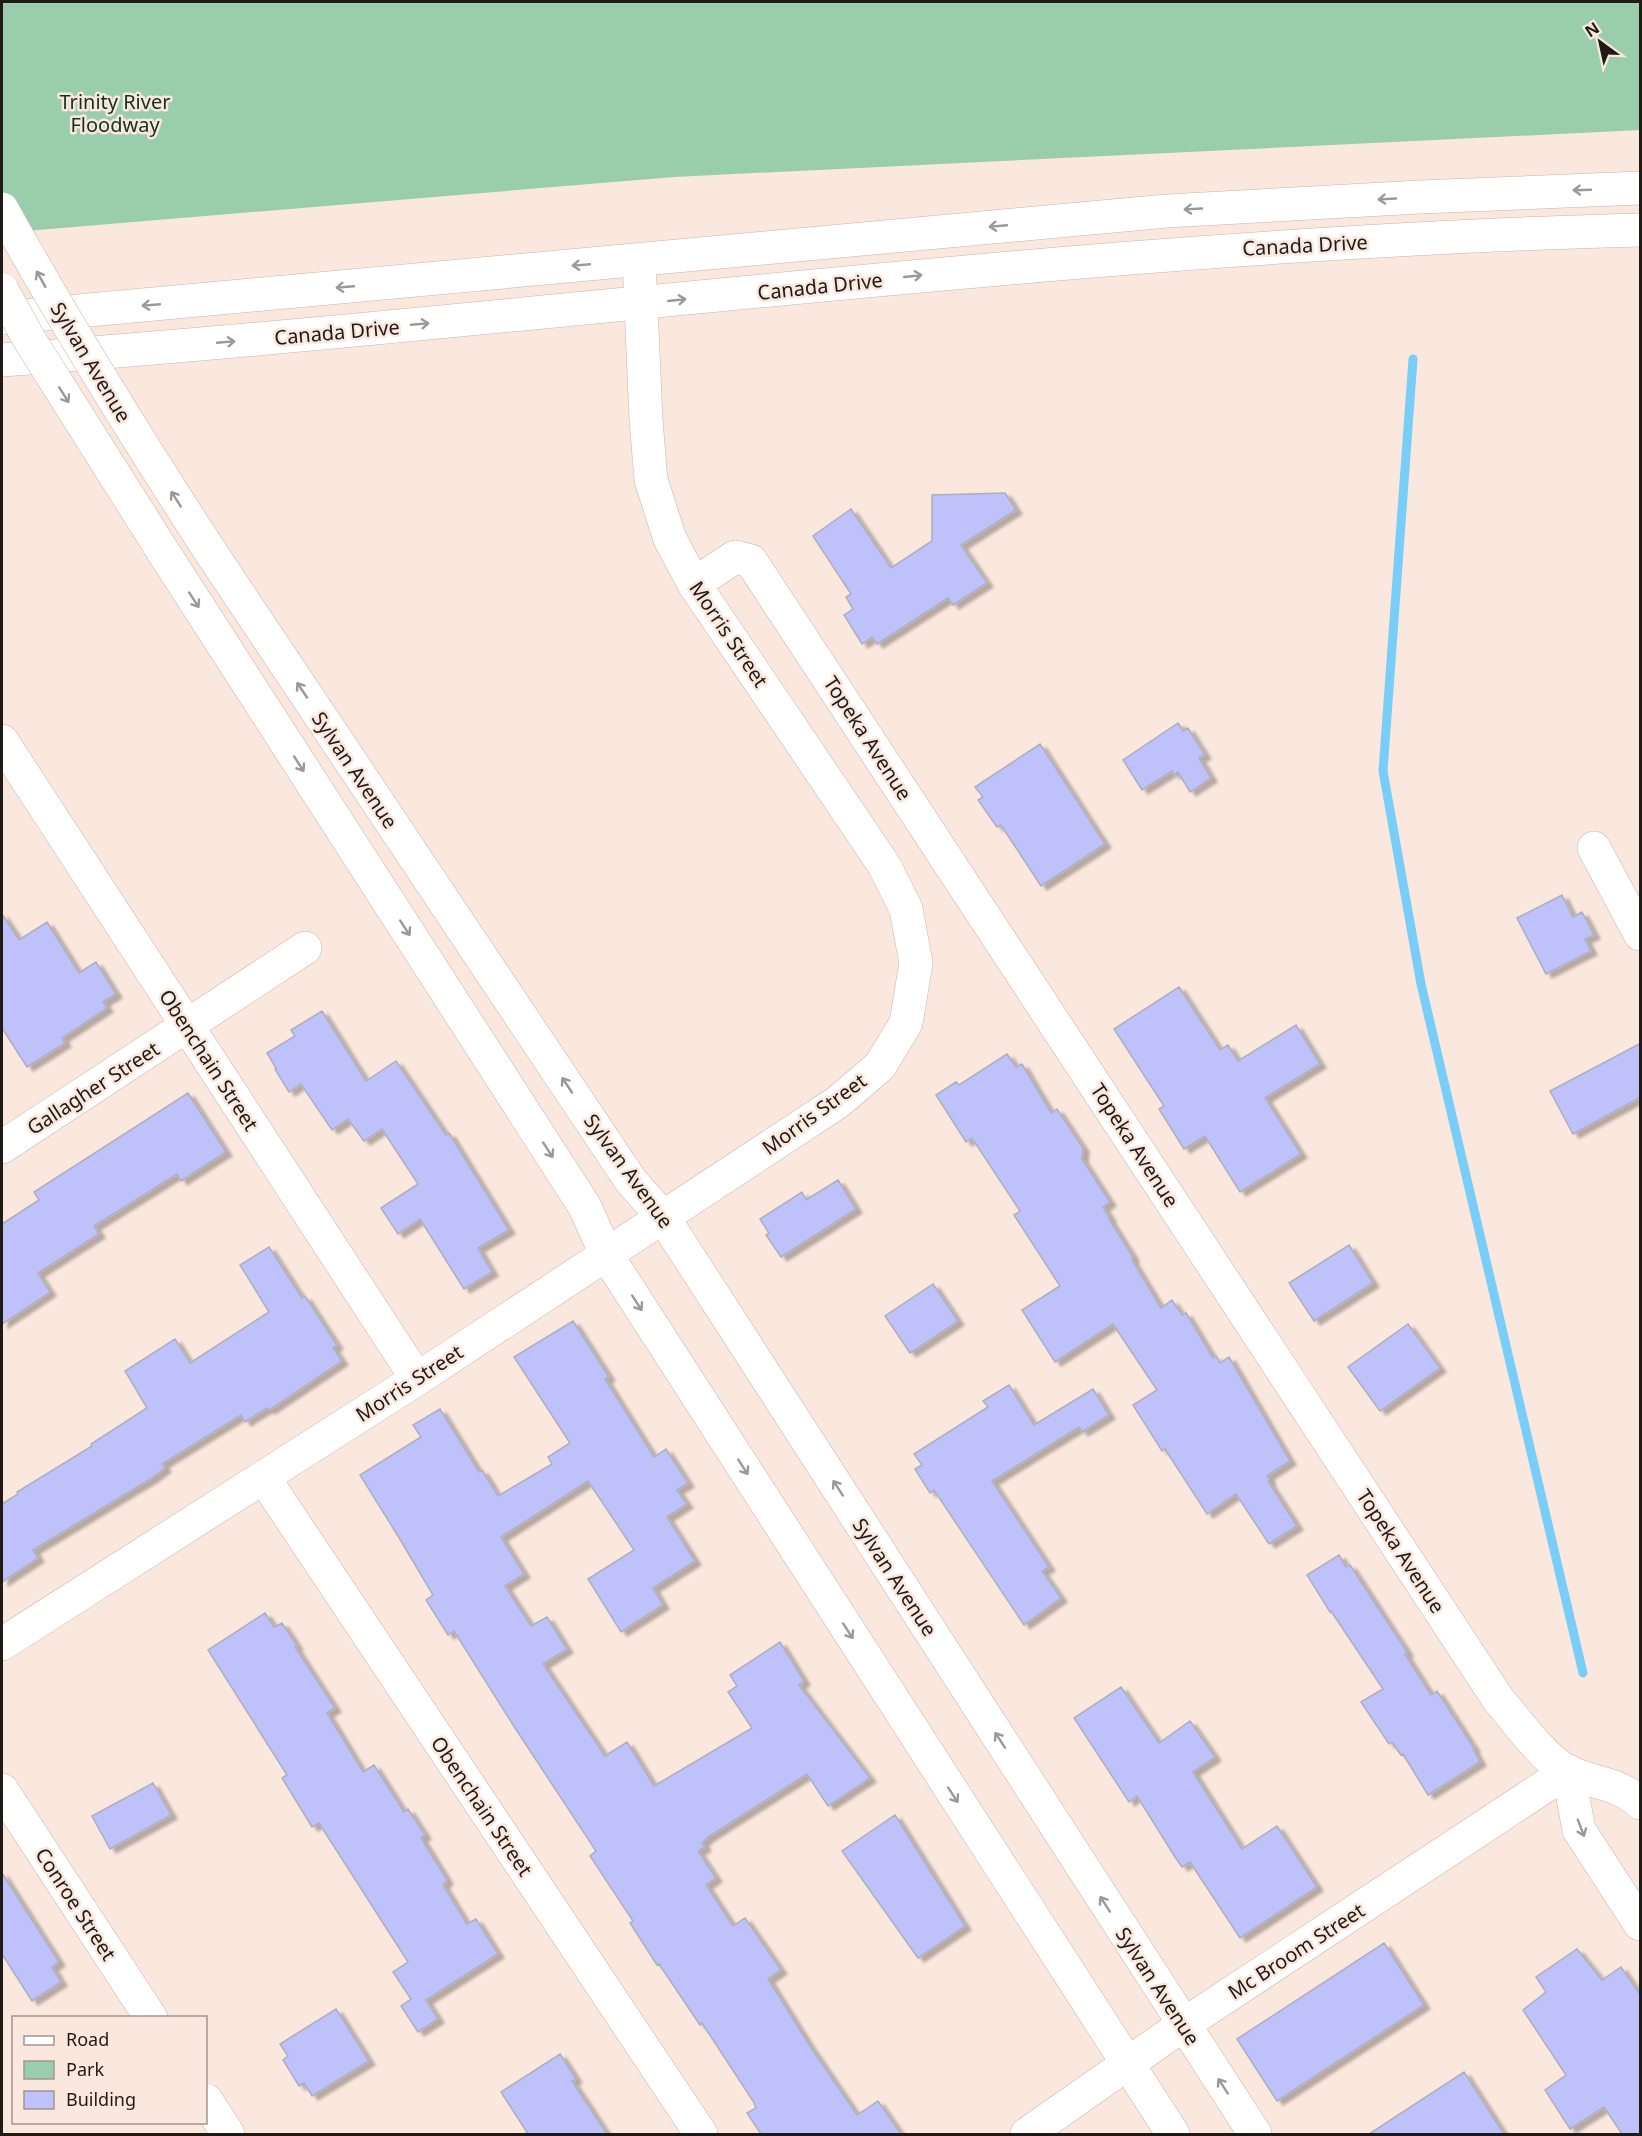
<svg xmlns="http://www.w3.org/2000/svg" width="1642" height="2136" font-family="'Noto Sans',sans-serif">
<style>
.green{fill:#9acdac}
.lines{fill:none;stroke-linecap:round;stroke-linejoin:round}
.stream{stroke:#79cef7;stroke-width:9}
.building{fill:#bfc1fa;stroke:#adaebf;stroke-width:1.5;filter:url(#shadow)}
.street-casing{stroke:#c7b5ac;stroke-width:34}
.secondary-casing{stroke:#c7b5ac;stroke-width:34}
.street{stroke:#fff;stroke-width:33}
.secondary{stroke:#fff;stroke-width:33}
.secondary-bridge-casing{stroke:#c7b5ac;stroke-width:34;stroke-linecap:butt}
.secondary-bridge{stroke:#fff;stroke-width:33}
.oneway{stroke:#9b9897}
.labels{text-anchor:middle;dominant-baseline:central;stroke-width:5;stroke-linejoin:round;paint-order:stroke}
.park-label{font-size:20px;fill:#123320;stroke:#fae7dd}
.street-label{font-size:20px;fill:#201a17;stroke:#fae7dd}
</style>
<defs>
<filter id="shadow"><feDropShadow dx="6" dy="4" stdDeviation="1.5" flood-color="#0004"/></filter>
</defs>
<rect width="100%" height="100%" fill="#fae7dd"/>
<!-- green -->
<path class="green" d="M 2,2 L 1640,2 L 1640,130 L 674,177 L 2,233 Z"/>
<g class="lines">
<!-- stream -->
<path class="stream" d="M 1413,359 L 1383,771 L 1421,984 L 1583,1673"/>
</g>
<!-- building -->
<path class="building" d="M 1005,493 L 1016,510 L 961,545 L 987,583 L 953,605 L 948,598 L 877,644 L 872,637 L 862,644 L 844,615 L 853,609 L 846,597 L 851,594 L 813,536 L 851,509 L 891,568 L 932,541 L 932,495 Z
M 1178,723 L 1183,731 L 1188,728 L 1205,755 L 1199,758 L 1211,778 L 1190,792 L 1178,772 L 1174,775 L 1172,771 L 1142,790 L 1123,760 Z
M 1040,744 L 1105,844 L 1041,886 L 1001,825 L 997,827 L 978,800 L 983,797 L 975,787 Z
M 1562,895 L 1573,917 L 1582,912 L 1594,935 L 1585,939 L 1591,951 L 1546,974 L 1517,918 Z
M 2,914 L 19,940 L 47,922 L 79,973 L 96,962 L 116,994 L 103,1002 L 107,1008 L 62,1038 L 65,1043 L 27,1067 L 2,1028 Z
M 1179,987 L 1220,1050 L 1228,1045 L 1238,1061 L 1296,1025 L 1320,1064 L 1265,1098 L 1301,1154 L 1240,1192 L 1205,1136 L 1184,1149 L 1159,1109 L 1164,1106 L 1114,1029 Z
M 322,1011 L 366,1081 L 396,1061 L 446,1135 L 449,1133 L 509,1230 L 478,1248 L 492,1272 L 464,1289 L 420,1219 L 398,1234 L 381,1208 L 418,1184 L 382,1129 L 364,1141 L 348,1119 L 332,1130 L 301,1084 L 289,1092 L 275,1069 L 276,1068 L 267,1053 L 295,1036 L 291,1030 Z
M 1641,1043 L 1641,1097 L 1573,1134 L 1550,1091 Z
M 1007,1054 L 1016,1067 L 1022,1064 L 1051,1113 L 1057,1109 L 1083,1148 L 1082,1159 L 1110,1202 L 1103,1207 L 1110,1218 L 1109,1219 L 1133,1257 L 1132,1260 L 1161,1308 L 1172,1300 L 1182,1315 L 1186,1313 L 1213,1358 L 1216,1356 L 1220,1363 L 1229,1357 L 1290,1461 L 1267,1476 L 1270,1480 L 1268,1481 L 1297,1526 L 1269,1544 L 1236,1494 L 1207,1514 L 1165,1449 L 1162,1451 L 1133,1405 L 1157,1390 L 1113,1324 L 1055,1362 L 1022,1310 L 1060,1286 L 1014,1215 L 1020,1211 L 972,1138 L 966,1142 L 936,1095 L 956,1082 L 959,1085 Z
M 188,1093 L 226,1152 L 181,1181 L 177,1174 L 94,1226 L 99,1234 L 38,1273 L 50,1292 L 2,1324 L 2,1224 L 39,1200 L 34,1192 Z
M 838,1180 L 856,1209 L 781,1257 L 766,1235 L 769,1233 L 760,1219 L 802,1192 L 806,1200 Z
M 1349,1245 L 1373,1283 L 1314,1321 L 1289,1283 Z
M 269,1247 L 302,1298 L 305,1296 L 337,1345 L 333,1348 L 342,1361 L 269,1410 L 267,1408 L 245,1422 L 241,1415 L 162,1464 L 165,1468 L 152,1478 L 33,1550 L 38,1558 L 2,1582 L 2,1504 L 18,1494 L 17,1492 L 92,1446 L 91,1444 L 147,1408 L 125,1371 L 175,1339 L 190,1363 L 269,1312 L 240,1265 Z
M 933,1284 L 958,1321 L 910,1353 L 885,1316 Z
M 573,1321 L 609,1377 L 605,1379 L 654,1457 L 666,1449 L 688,1483 L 677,1490 L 687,1504 L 667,1517 L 695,1561 L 653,1588 L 663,1605 L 621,1632 L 588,1579 L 634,1550 L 588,1481 L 501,1537 L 524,1574 L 505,1586 L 531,1626 L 547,1617 L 567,1649 L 543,1664 L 605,1756 L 627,1742 L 654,1786 L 752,1728 L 728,1692 L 737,1686 L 730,1675 L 780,1642 L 804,1681 L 799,1685 L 870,1778 L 828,1806 L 807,1774 L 708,1837 L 702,1843 L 705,1847 L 698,1851 L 716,1878 L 706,1885 L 733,1926 L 745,1918 L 781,1970 L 768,1979 L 810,2046 L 857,2115 L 878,2101 L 901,2134 L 761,2134 L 747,2113 L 756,2108 L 753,2101 L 702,2023 L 700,2025 L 659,1964 L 657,1965 L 630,1923 L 633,1921 L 590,1856 L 596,1851 L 515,1728 L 454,1631 L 448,1635 L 426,1600 L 433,1595 L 398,1536 L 360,1475 L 421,1437 L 413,1425 L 440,1409 L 479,1472 L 482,1470 L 498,1496 L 552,1464 L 548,1457 L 570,1443 L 514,1357 Z
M 1408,1324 L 1440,1368 L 1380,1411 L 1348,1367 Z
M 1009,1385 L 1034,1425 L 1093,1389 L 1109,1415 L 1082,1432 L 1079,1427 L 992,1481 L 1049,1567 L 1042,1571 L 1061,1598 L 1024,1625 L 934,1490 L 930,1493 L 915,1469 L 922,1465 L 914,1454 L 988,1407 L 983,1401 Z
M 1339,1555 L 1346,1567 L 1350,1565 L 1407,1652 L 1405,1654 L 1431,1695 L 1437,1691 L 1474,1748 L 1473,1749 L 1480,1762 L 1428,1795 L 1403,1754 L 1401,1755 L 1392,1742 L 1389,1744 L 1361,1702 L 1383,1689 L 1331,1611 L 1330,1612 L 1307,1575 Z
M 265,1613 L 274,1627 L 282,1623 L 297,1646 L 295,1647 L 335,1708 L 327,1713 L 363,1772 L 374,1765 L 404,1812 L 408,1809 L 425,1835 L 421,1838 L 447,1880 L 443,1885 L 467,1924 L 476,1919 L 498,1954 L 426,2000 L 438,2019 L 418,2032 L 401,2006 L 411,1999 L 393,1972 L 408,1962 L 319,1823 L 312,1827 L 282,1778 L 287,1775 L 208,1650 Z
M 1121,1687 L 1159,1743 L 1190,1721 L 1215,1757 L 1193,1772 L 1242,1849 L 1277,1826 L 1317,1887 L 1240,1938 L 1190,1862 L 1182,1867 L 1175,1857 L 1137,1796 L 1129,1802 L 1074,1718 Z
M 153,1783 L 171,1815 L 110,1849 L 92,1816 Z
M 895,1815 L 965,1926 L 918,1958 L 842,1851 Z
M 2,1873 L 59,1962 L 52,1967 L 61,1982 L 32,2001 L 2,1954 Z
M 1384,1943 L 1424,2005 L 1277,2101 L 1237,2039 Z
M 1577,1949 L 1602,1980 L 1621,1967 L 1641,1996 L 1641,2134 L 1622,2134 L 1604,2107 L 1570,2129 L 1545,2090 L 1566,2075 L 1523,2010 L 1546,1992 L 1536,1977 Z
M 336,2009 L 369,2061 L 312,2096 L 304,2083 L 299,2086 L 283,2060 L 288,2056 L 280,2044 Z
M 560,2054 L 576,2079 L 572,2081 L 607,2134 L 528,2134 L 501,2092 Z
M 1464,2072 L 1504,2134 L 1369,2134 Z"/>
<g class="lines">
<defs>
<path id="street" d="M 694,584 L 735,557 L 751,561 L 1498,1699 C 1517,1721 1543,1759 1569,1772 C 1594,1784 1620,1783 1640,1803
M 2,741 L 417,1379
M 1594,848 L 1640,934
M 2,1147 L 305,948
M 264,1478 L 701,2134
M 2,1644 L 417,1379 L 838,1102 L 880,1066 L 906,1023 L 916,963 L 906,909 L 884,865 L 694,584 L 670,539 L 651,480 L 646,420 L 639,260
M 1568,1771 L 1579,1830 L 1640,1924
M 2,1790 L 151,2018
M 206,2100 L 228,2134
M 1027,2134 L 1183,2025 L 1568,1771"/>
<path id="secondary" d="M 2,318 L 1167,211 L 1420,197 L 1640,188
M 2,360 C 548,320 1092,244 1640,230
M 208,548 L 631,1181 L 663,1217 L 1255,2134
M 162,550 L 585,1207 L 606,1254 L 1173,2134"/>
</defs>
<!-- street casing -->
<use href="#street" class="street-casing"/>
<!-- secondary casing -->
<use href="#secondary" class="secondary-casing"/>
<!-- street -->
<use href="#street" class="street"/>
<!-- secondary -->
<use href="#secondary" class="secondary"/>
<defs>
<path id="secondary-bridge" d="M 2,209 C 66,325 136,437 208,548
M 2,290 L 29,339 L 162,550"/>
</defs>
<!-- secondary-bridge casing -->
<use href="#secondary-bridge" class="secondary-bridge-casing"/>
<!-- secondary-bridge -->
<use href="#secondary-bridge" class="secondary-bridge"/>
</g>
<!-- one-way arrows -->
<defs><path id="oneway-shaft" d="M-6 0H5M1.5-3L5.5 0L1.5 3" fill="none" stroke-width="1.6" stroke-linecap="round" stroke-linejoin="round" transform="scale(1.5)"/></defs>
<g class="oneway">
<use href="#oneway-shaft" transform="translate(1582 190) rotate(178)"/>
<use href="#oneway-shaft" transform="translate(1387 199) rotate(177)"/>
<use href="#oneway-shaft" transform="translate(1193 209) rotate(177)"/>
<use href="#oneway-shaft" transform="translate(998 226) rotate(175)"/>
<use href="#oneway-shaft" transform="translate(581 265) rotate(175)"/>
<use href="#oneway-shaft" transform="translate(913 276) rotate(-6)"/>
<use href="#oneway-shaft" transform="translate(41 279) rotate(-119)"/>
<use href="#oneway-shaft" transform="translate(345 287) rotate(175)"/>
<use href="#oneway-shaft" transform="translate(677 300) rotate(-6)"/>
<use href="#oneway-shaft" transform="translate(151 305) rotate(175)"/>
<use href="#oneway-shaft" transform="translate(420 324) rotate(-5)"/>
<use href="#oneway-shaft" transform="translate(226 342) rotate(-5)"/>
<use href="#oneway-shaft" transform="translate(64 395) rotate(58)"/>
<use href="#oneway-shaft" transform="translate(176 499) rotate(-123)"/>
<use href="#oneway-shaft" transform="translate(194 600) rotate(57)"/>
<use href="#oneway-shaft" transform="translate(302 690) rotate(-124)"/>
<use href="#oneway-shaft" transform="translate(299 764) rotate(57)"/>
<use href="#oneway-shaft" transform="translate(405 928) rotate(57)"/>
<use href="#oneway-shaft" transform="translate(567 1085) rotate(-124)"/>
<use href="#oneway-shaft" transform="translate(548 1150) rotate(57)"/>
<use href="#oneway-shaft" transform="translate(637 1303) rotate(57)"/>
<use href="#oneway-shaft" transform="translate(743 1467) rotate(57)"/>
<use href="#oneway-shaft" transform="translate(838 1488) rotate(-123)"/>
<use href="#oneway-shaft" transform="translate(848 1631) rotate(57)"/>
<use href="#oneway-shaft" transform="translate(1000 1740) rotate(-123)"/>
<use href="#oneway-shaft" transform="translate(953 1795) rotate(57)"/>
<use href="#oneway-shaft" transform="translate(1581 1828) rotate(69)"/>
<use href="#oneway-shaft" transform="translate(1105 1904) rotate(-123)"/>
<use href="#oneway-shaft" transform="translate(1223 2086) rotate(-123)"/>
</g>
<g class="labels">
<!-- park labels -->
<g class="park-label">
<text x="115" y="101">Trinity River<tspan x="115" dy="23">Floodway</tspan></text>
</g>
<!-- street labels -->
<g class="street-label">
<text transform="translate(1305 245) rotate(-3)">Canada Drive</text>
<text transform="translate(820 286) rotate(-6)">Canada Drive</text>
<text transform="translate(337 332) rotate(-5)">Canada Drive</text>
<text transform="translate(91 362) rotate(59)">Sylvan Avenue</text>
<text transform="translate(729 634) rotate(56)">Morris Street</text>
<text transform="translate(868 738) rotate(57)">Topeka Avenue</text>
<text transform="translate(355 770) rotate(56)">Sylvan Avenue</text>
<text transform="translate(209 1060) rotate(57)">Obenchain Street</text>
<text transform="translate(93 1088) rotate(-33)">Gallagher Street</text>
<text transform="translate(814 1114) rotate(-36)">Morris Street</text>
<text transform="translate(1135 1145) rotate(57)">Topeka Avenue</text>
<text transform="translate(629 1171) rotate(54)">Sylvan Avenue</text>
<text transform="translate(409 1383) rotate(-33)">Morris Street</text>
<text transform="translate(1401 1551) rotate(57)">Topeka Avenue</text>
<text transform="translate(895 1577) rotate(57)">Sylvan Avenue</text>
<text transform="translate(482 1806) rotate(56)">Obenchain Street</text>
<text transform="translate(76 1904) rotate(57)">Conroe Street</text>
<text transform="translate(1296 1951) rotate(-33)">Mc Broom Street</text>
<text transform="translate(1158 1986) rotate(57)">Sylvan Avenue</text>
</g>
</g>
<!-- border -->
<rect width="1642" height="2136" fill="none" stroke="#201a17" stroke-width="6"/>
<!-- legend -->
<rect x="12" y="2016" width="195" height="108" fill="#fae7dd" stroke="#a3958e" stroke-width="1.5"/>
<rect x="24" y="2036" width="30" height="9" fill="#ffffff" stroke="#a3958e" stroke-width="1.5"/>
<text x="66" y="2046" font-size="18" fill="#201a17">Road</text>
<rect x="24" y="2061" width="30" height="18" fill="#9acdac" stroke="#a3958e" stroke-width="1.5"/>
<text x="66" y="2076" font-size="18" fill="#201a17">Park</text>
<rect x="24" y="2091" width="30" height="18" fill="#bfc1fa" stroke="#a3958e" stroke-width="1.5"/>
<text x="66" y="2106" font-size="18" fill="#201a17">Building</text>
<!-- north arrow -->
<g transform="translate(1600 42) rotate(327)" stroke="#fae7dd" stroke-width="4.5" paint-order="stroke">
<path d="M0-4.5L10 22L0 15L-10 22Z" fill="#201a17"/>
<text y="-9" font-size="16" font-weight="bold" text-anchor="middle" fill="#201a17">N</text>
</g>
</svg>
